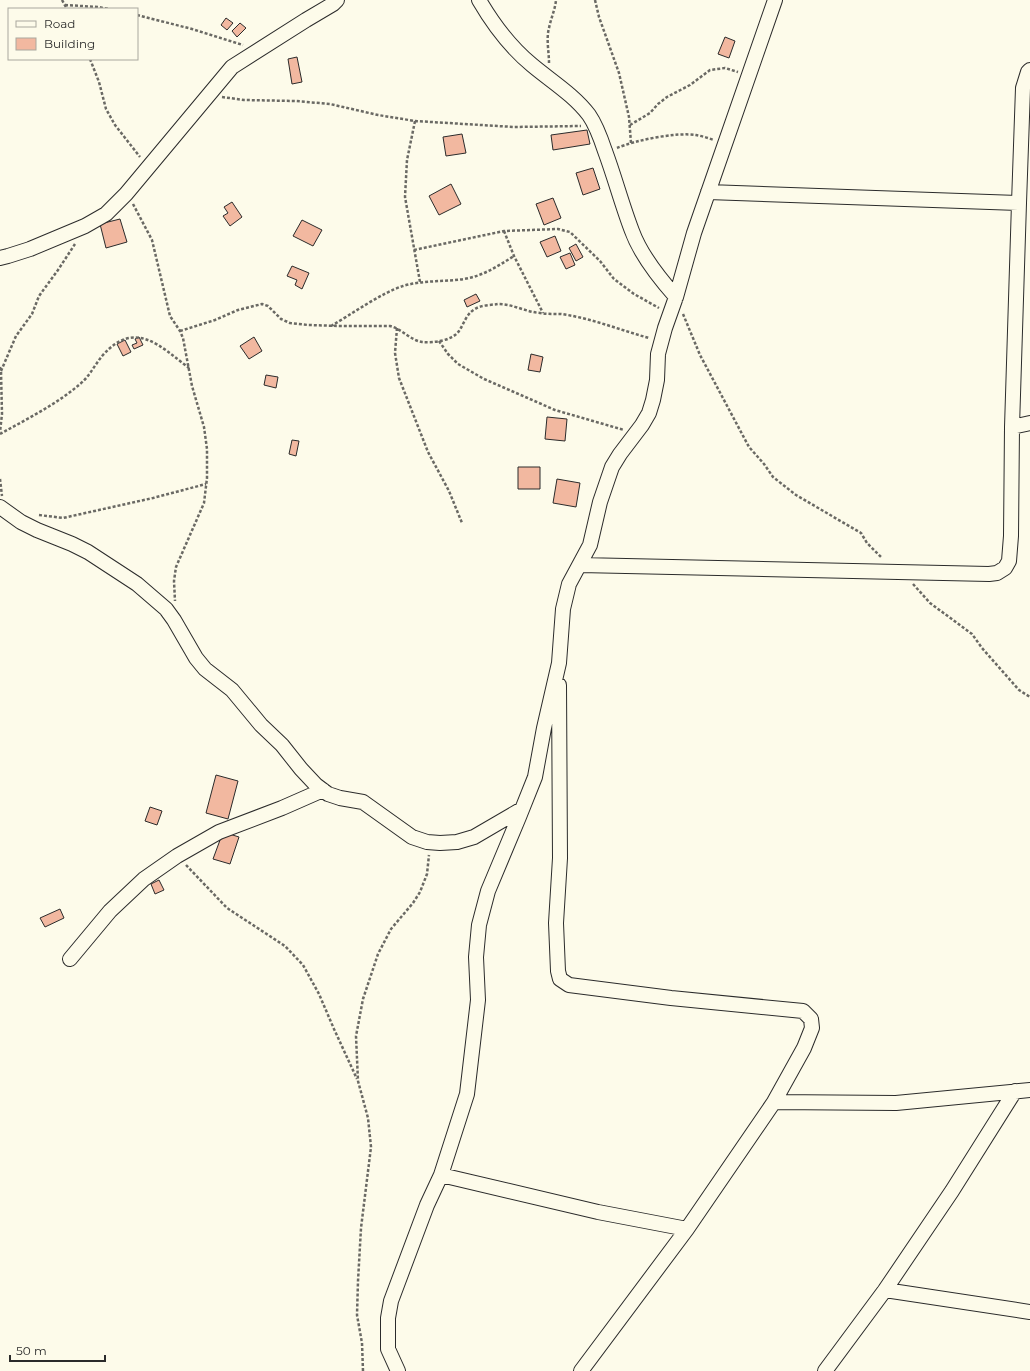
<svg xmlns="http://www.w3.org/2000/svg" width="1030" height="1371" font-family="Montserrat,sans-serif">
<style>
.building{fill:#f2b8a0;stroke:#2b2b2b}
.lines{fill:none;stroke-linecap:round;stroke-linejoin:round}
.minor-casing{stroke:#2b2b2b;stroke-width:16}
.path{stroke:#6a6964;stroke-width:2.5;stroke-dasharray:3 2;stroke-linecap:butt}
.minor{stroke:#fdfbea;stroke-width:14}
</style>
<rect width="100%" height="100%" fill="#fdfbea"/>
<!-- building -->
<path class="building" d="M 226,18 L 233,23 L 227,30 L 221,25 Z
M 240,23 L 246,28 L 237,37 L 232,31 Z
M 725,37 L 735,41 L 729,58 L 718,54 Z
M 297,57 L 302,82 L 292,84 L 288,59 Z
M 587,130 L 590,144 L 553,150 L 551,135 Z
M 462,134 L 466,153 L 446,156 L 443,137 Z
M 593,168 L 600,189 L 583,195 L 576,173 Z
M 451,184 L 461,204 L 439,215 L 429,196 Z
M 553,198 L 561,218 L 544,225 L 536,204 Z
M 232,202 L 242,217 L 230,226 L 223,216 L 228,213 L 224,207 Z
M 120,219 L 127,242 L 106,248 L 100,224 Z
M 302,220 L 322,230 L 313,246 L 293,236 Z
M 555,236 L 561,251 L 547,257 L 540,242 Z
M 576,244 L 583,257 L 576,261 L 569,248 Z
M 570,253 L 575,265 L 566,269 L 560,257 Z
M 292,266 L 309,273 L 302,289 L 295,285 L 297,280 L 287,276 Z
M 476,294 L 480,301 L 467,307 L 464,300 Z
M 139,337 L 143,345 L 134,349 L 132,345 L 137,343 L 135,339 Z
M 254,337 L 262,351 L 249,359 L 240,346 Z
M 125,340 L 131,352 L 123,356 L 117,344 Z
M 531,354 L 543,357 L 540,372 L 528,370 Z
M 266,375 L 278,377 L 276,388 L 264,385 Z
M 547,417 L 567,419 L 565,441 L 545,439 Z
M 292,440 L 299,441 L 296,456 L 289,454 Z
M 518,467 L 540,467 L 540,489 L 518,489 Z
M 557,479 L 580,483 L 576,507 L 553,503 Z
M 216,775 L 238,781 L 228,819 L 206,813 Z
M 150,807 L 162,811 L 157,825 L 145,821 Z
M 223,832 L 239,837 L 230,864 L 213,859 Z
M 159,880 L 164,890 L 155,894 L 151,884 Z
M 60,909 L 64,918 L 45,927 L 40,918 Z"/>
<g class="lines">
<defs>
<path id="minor" d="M 479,0 C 493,24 510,47 532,65 C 551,81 574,95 589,115 C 596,125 601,139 605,151 C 615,178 622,205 632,231 C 640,253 660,279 676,297
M 708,192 L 1019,203
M 0,258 L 8,256 L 30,249 L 85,226 L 106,214 L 126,194 L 232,67 L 306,20 L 333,4 L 337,0
M 1012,427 L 1030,423
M 0,507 L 21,522 L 37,530 L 72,544 L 88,552 L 137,584 L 166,609 L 174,620 L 196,658 L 205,669 L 232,690 L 261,725 L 282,745 L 301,769 L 316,785 L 328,794 L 340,798 L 363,802 L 412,837 L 427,842 L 440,843 L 457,842 L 474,837 L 522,809
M 580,565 L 989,574 L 997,573 L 1005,568 L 1009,561 L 1011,536 L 1012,427 L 1019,203 L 1023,88 L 1028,72 L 1030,70
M 559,685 L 560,858 L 556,923 L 558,971 L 560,979 L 569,985 L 671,998 L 803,1011 L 811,1019 L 812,1028 L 804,1048 L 774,1102 L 687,1229 L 581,1371
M 70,959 L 110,911 L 144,879 L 177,856 L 219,832 L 282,808 L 323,790
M 774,1102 L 896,1103 L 1030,1090
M 441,1175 L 598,1212 L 687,1229
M 885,1290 L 1030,1312
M 398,1371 L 388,1349 L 388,1318 L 391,1301 L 427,1205 L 441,1175 L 467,1094 L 478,1000 L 476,957 L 479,925 L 488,891 L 519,817 L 535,777 L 544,728 L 559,663 L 563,609 L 569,584 L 590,545 L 600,502 L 612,467 L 620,454 L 642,425 L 649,413 L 653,400 L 657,380 L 658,354 L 665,328 L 676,297 L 694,233 L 775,0
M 825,1371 L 885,1290 L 952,1191 L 1015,1091"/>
</defs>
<!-- minor casing -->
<use href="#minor" class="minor-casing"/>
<!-- path -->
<path class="path" d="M 62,0 L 67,9
M 595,0 L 599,17 L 619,73 L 629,117 L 631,143
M 65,5 L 98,7 L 109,9
M 137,15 L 192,29 L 243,45
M 90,59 L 99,82 L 106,109 L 115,125 L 140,157
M 549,63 C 549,52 546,39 549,28 C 551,18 555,10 556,0
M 222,97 L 244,100 L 296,101 L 330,104 L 378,115 L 415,121 L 514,127 L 581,126
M 415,121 L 407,160 L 405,197 L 420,282
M 630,125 L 650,113 L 658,104 L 667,97 L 690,85 L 710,70 L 725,68 L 738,72
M 617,148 C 636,140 676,132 696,135 C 702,136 708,138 714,140
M 133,204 L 152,240 L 170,316 L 180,331 L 183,338 L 192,386 L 204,427 L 207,449 L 207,478 L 204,503 L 176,567 L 174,581 L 175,601
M 504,231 L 514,256 L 543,313
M 414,250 L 504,231 L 558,229 L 570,232 L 600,261 L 614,279 L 634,294 L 659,308
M 683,314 L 700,355 L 749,447 L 764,464 L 773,477 L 796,495 L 861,533 L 867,543 L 882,558
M 331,326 C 352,314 381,293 403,286 C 423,280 444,282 464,279 C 483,276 498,266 514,256
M 397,328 L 395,353 L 399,378 L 428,452 L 449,491 L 462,523
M 180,331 L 215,320 L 238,310 L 262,304 L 268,306 L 281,319 L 290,323 L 308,325 L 339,326 L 390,326 C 402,329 410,340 422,342 C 433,343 452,341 459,331 C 464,324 466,314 475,309 C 481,305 491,305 498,304 C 513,304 526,312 540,313 C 547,314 554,314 561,314 C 591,318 620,330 649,338
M 439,341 L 448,354 L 458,364 L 484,379 L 555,410 L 624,430
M 0,367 L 1,371 L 2,414 L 0,432
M 1,371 L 16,336 L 32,314 L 39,296 L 58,270 L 75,244
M 0,434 C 27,419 57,404 80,384 C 90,376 95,364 103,355 C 135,319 160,346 189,368
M 0,479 L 2,496
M 39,515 L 63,518 L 153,498 L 206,484
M 913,584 L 930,603 L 972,634 L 982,648 L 1019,690 L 1030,697
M 186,865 L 227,908 L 285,946 L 303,965 L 319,994 L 334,1029 L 357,1079
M 363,1371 L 362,1343 L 357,1315 L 358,1281 L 361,1228 L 371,1147 L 368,1118 L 358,1081 L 356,1036 L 363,999 L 378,954 L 391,929 L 413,903 L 420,892 L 427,874 L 429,855"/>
<!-- minor -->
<use href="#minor" class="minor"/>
</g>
<!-- legend -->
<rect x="8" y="8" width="130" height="52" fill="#fdfbea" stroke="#a9a89e"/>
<rect x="16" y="21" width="20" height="6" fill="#fdfbea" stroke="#a9a89e"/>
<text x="44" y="28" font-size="12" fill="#2b2b2b">Road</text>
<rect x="16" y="38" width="20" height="12" fill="#f2b8a0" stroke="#a9a89e"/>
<text x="44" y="48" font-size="12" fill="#2b2b2b">Building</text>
<!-- scale -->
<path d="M10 1355v6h95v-6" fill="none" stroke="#2b2b2b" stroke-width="2"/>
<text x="16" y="1355" font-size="12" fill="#2b2b2b" stroke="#fdfbea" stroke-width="3" paint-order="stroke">50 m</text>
</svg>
